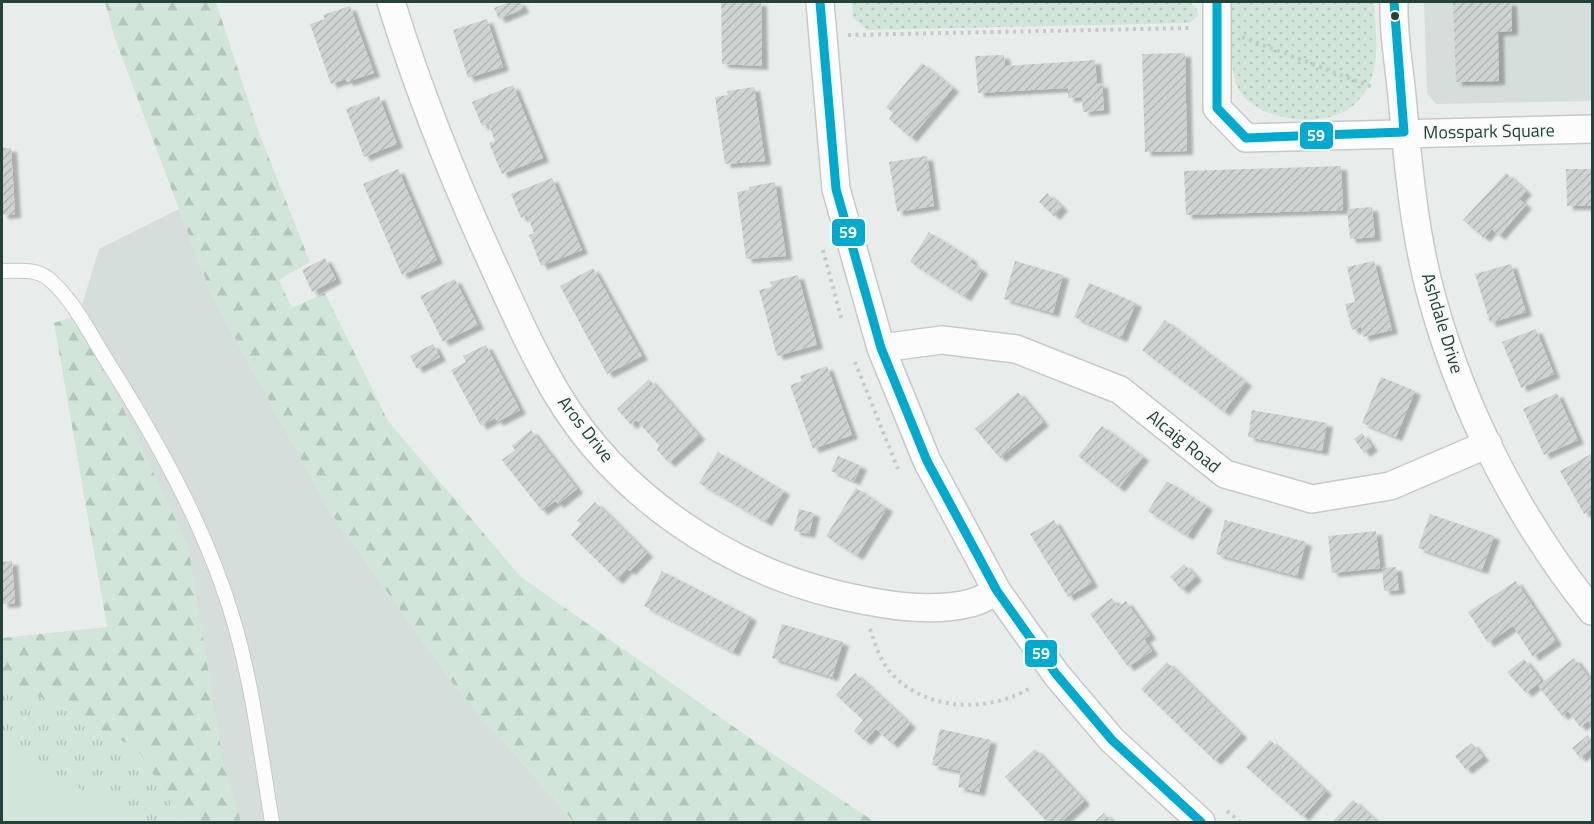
<svg xmlns="http://www.w3.org/2000/svg" width="1594" height="824" font-family="'Titillium Web',sans-serif">
<style>
.built{fill:#d6dedb}
.grass{fill:url(#grass-dots)}
.forest{fill:url(#forest-firs)}
.park{fill:url(#park-tufts)}
.pitch{fill:#d1e6d8}
.building{fill:url(#building-hatch);filter:url(#shadow)}
.lines{fill:none;stroke-linecap:round;stroke-linejoin:round}
.service-casing{stroke:#c5cac8;stroke-width:16}
.minor-casing{stroke:#c5cac8;stroke-width:30}
.path{stroke:#c3ccca;stroke-width:4;stroke-dasharray:3 4.5;stroke-linecap:butt}
.service{stroke:#fcfcfc;stroke-width:14}
.minor{stroke:#fcfcfc;stroke-width:27}
.bus-1-casing{stroke:#f7fbf9;stroke-width:14}
.bus-1{stroke:#00a9ce;stroke-width:9}
.bus-dot{fill:#24423a;stroke:#f7fbf9;stroke-width:2}
.labels{text-anchor:middle;dominant-baseline:central;stroke-width:5;stroke-linejoin:round;paint-order:stroke}
.street-label{font-size:18px;fill:#24423a;stroke:#f7fbf9}
.line-badge{stroke:#f7fbf9;stroke-width:2}
.badge-label{font-size:16px;text-anchor:middle;font-weight:bold;fill:#fff}
</style>
<defs>
<pattern id="grass-dots" width="8" height="8" patternUnits="userSpaceOnUse" patternTransform="scale(1.5)"><rect width="8" height="8" fill="#d1e6d8"/><path d="M2 2h.1M6 6h.1" fill="none" stroke="#b3c6ba" stroke-width="1.8" stroke-linecap="round"/></pattern>
<pattern id="forest-firs" width="22" height="20" patternUnits="userSpaceOnUse" patternTransform="scale(1.5)"><rect width="22" height="20" fill="#d1e6d8"/><path d="M5 1l3.5 6h-7zM16 11l3.5 6h-7z" fill="#b3c6ba"/></pattern>
<pattern id="park-tufts" width="24" height="20" patternUnits="userSpaceOnUse" patternTransform="scale(1.5)"><rect width="24" height="20" fill="#d1e6d8"/><path d="M3 7l-1-3M5 7V3M7 7l1-3M15 17l-1-3M17 17v-4M19 17l1-3" fill="none" stroke="#b3c6ba"/></pattern>
<pattern id="building-hatch" width="6" height="6" patternUnits="userSpaceOnUse" patternTransform="scale(1.5)"><rect width="6" height="6" fill="#cfd4d2"/><path d="M-1 1l2-2M0 6l6-6M5 7l2-2" fill="none" stroke="#b2b7b5"/></pattern>
<filter id="shadow"><feDropShadow dx="6" dy="4" stdDeviation="1.5" flood-color="#0004"/></filter>
</defs>
<rect width="100%" height="100%" fill="#e8edeb"/>
<!-- built -->
<path class="built" d="M 1424,2 L 1592,2 L 1592,101 L 1436,104 L 1427,94 Z
M 179,209 L 211,294 L 329,510 L 453,684 L 574,822 L 241,822 L 79,315 L 99,249 Z"/>
<!-- grass -->
<path class="grass" d="M 852,2 L 1190,2 L 1197,9 L 1198,16 L 1189,23 L 867,30 L 853,18 Z
M 1232,2 L 1374,2 C 1375,26 1380,56 1371,79 C 1367,90 1359,102 1350,108 C 1322,129 1254,121 1238,88 C 1228,67 1232,25 1232,2 Z"/>
<!-- forest -->
<path class="forest" d="M 105,2 L 216,2 L 258,130 L 310,262 L 279,280 L 292,308 L 325,293 L 388,421 L 521,577 L 764,748 L 875,822 L 574,822 L 453,684 L 329,510 L 211,294 L 114,36 Z
M 79,315 L 188,546 L 224,766 L 241,822 L 183,822 L 137,749 L 2,677 L 2,638 L 107,627 L 54,323 Z"/>
<!-- park -->
<path class="park" d="M 2,677 L 137,749 L 183,822 L 2,822 Z"/>
<!-- pitch -->
<path class="pitch" d="M 2,748 L 144,822 L 2,822 Z"/>
<!-- building -->
<path class="building" d="M 510,2 L 520,2 L 523,9 L 499,19 L 494,8 Z
M 721,2 L 761,2 L 762,66 L 722,64 Z
M 1453,2 L 1511,2 L 1512,31 L 1498,32 L 1499,81 L 1456,82 Z
M 350,6 L 374,73 L 347,82 L 346,79 L 331,84 L 310,24 L 325,19 L 323,15 Z
M 487,19 L 503,67 L 468,78 L 453,30 Z
M 1185,53 L 1187,151 L 1145,152 L 1142,54 Z
M 1004,55 L 1005,66 L 1095,60 L 1097,84 L 1102,83 L 1104,110 L 1083,112 L 1082,97 L 1068,98 L 1068,88 L 978,93 L 975,56 Z
M 922,63 L 953,88 L 911,138 L 889,119 L 893,113 L 886,107 Z
M 513,85 L 543,158 L 502,174 L 489,143 L 495,141 L 488,123 L 482,126 L 472,102 Z
M 754,87 L 765,161 L 725,164 L 715,97 L 728,95 L 727,91 Z
M 379,96 L 397,144 L 364,157 L 346,109 Z
M 2,148 L 11,148 L 15,214 L 2,215 Z
M 927,156 L 934,206 L 897,212 L 889,162 Z
M 1341,166 L 1343,210 L 1186,215 L 1184,171 Z
M 398,169 L 437,260 L 402,275 L 363,184 Z
M 1566,169 L 1592,169 L 1592,206 L 1567,206 Z
M 1506,173 L 1526,191 L 1519,199 L 1526,205 L 1499,236 L 1492,229 L 1484,238 L 1463,220 Z
M 552,178 L 582,250 L 541,266 L 529,235 L 534,233 L 527,215 L 521,218 L 511,194 Z
M 775,182 L 786,256 L 746,259 L 737,192 L 749,190 L 749,187 Z
M 1047,193 L 1062,207 L 1054,216 L 1039,202 Z
M 1372,207 L 1375,237 L 1350,239 L 1347,209 Z
M 929,232 L 972,259 L 970,262 L 982,270 L 965,297 L 910,262 Z
M 325,258 L 336,279 L 312,292 L 302,270 Z
M 1015,261 L 1063,275 L 1053,313 L 1004,299 Z
M 1374,261 L 1392,330 L 1363,337 L 1361,327 L 1352,330 L 1345,304 L 1355,302 L 1347,267 Z
M 1511,264 L 1526,312 L 1490,323 L 1475,274 Z
M 593,268 L 642,356 L 607,374 L 560,286 Z
M 798,275 L 817,345 L 777,356 L 759,290 L 772,287 L 770,282 Z
M 455,279 L 478,325 L 443,342 L 420,296 Z
M 1089,283 L 1136,303 L 1121,338 L 1074,317 Z
M 1165,320 L 1246,382 L 1224,412 L 1142,350 Z
M 1536,329 L 1554,374 L 1521,388 L 1502,342 Z
M 433,344 L 440,357 L 417,369 L 410,356 Z
M 486,345 L 520,410 L 497,422 L 495,418 L 481,426 L 451,370 L 466,362 L 463,356 Z
M 827,366 L 852,435 L 813,449 L 790,385 L 802,381 L 800,376 Z
M 1381,377 L 1415,391 L 1396,437 L 1362,423 Z
M 649,379 L 699,436 L 669,463 L 657,450 L 659,445 L 636,420 L 631,425 L 617,409 Z
M 1018,392 L 1043,422 L 1000,458 L 975,429 Z
M 1557,393 L 1578,440 L 1544,455 L 1523,409 Z
M 1252,410 L 1327,423 L 1322,451 L 1248,437 Z
M 1102,426 L 1143,457 L 1119,488 L 1078,456 Z
M 531,430 L 577,489 L 558,504 L 555,501 L 542,511 L 502,460 L 515,450 L 512,446 Z
M 1362,433 L 1372,447 L 1364,453 L 1354,439 Z
M 718,452 L 784,491 L 766,522 L 699,483 Z
M 1591,454 L 1592,509 L 1584,514 L 1560,471 Z
M 838,456 L 861,466 L 854,481 L 831,471 Z
M 1167,481 L 1207,506 L 1187,536 L 1148,511 Z
M 856,488 L 887,508 L 857,556 L 826,536 Z
M 595,502 L 647,553 L 630,571 L 627,569 L 617,580 L 571,535 L 581,524 L 577,521 Z
M 799,509 L 814,513 L 809,534 L 794,531 Z
M 1430,514 L 1494,536 L 1482,570 L 1418,548 Z
M 1054,520 L 1092,583 L 1068,597 L 1030,534 Z
M 1225,520 L 1306,542 L 1297,576 L 1216,554 Z
M 1376,531 L 1380,568 L 1332,573 L 1328,536 Z
M 12,561 L 15,603 L 2,604 L 2,562 Z
M 1184,564 L 1196,577 L 1182,590 L 1170,577 Z
M 1396,567 L 1399,590 L 1384,591 L 1382,568 Z
M 662,571 L 751,617 L 733,652 L 644,606 Z
M 1516,581 L 1556,641 L 1533,657 L 1513,626 L 1488,643 L 1468,612 Z
M 1112,598 L 1118,607 L 1126,601 L 1150,635 L 1144,639 L 1152,651 L 1128,667 L 1090,614 Z
M 782,624 L 843,642 L 832,677 L 772,658 Z
M 1574,658 L 1592,682 L 1592,726 L 1588,721 L 1580,727 L 1568,711 L 1562,716 L 1538,686 Z
M 1524,659 L 1541,681 L 1526,693 L 1507,672 Z
M 1167,662 L 1241,734 L 1215,761 L 1141,689 Z
M 855,673 L 910,724 L 892,744 L 876,729 L 865,741 L 854,731 L 863,720 L 836,695 Z
M 940,729 L 991,740 L 979,792 L 958,787 L 961,771 L 932,765 Z
M 1588,735 L 1592,740 L 1592,748 L 1580,758 L 1572,748 Z
M 1270,740 L 1326,791 L 1303,817 L 1246,767 Z
M 1472,743 L 1483,757 L 1466,770 L 1455,756 Z
M 1035,749 L 1084,801 L 1061,822 L 1047,822 L 1005,777 Z
M 1353,800 L 1377,822 L 1332,822 Z
M 1104,813 L 1113,822 L 1094,822 Z"/>
<g class="lines">
<defs>
<path id="service" d="M 2,271 C 18,271 36,268 49,279 C 72,299 87,328 102,353 C 155,437 206,526 234,622 C 253,687 261,756 272,822"/>
<path id="minor" d="M 391,2 C 418,89 452,175 490,258 C 511,304 531,350 557,394 C 616,493 724,567 835,594 C 877,604 928,614 971,603 C 980,601 989,595 997,591
M 820,2 L 836,189 L 881,348 L 927,461 L 997,591 L 1056,674 L 1112,740 L 1201,822
M 1217,2 L 1217,108 L 1246,138 L 1592,129
M 1394,2 C 1393,33 1399,65 1402,96 C 1408,164 1414,233 1432,298 C 1463,411 1519,520 1592,611
M 881,348 L 942,340 L 1016,349 L 1120,390 L 1225,474 L 1312,499 L 1390,486 L 1488,444"/>
</defs>
<!-- service casing -->
<use href="#service" class="service-casing"/>
<!-- minor casing -->
<use href="#minor" class="minor-casing"/>
<!-- path -->
<path class="path" d="M 848,35 L 1191,28
M 1242,37 L 1375,88
M 823,250 L 842,321
M 855,362 L 898,469
M 870,629 C 875,644 881,663 892,674 C 927,712 990,713 1032,687
M 1227,811 L 1240,822"/>
<!-- service -->
<use href="#service" class="service"/>
<!-- minor -->
<use href="#minor" class="minor"/>
<defs>
<path id="bus-1" d="M 820,2 L 836,189 L 881,348 L 927,461 L 997,591 L 1056,674 L 1112,740 L 1201,822
M 1217,2 L 1217,108 L 1246,138 L 1404,132 L 1394,2"/>
</defs>
<!-- bus-1 casing -->
<use href="#bus-1" class="bus-1-casing"/>
<!-- bus-1 -->
<use href="#bus-1" class="bus-1"/>
</g>
<!-- markers -->
<circle class="bus-dot" cx="1395" cy="16" r="5"/>
<g class="labels">
<!-- street labels -->
<g class="street-label">
<text transform="translate(1489 131) rotate(-1)">Mosspark Square</text>
<text transform="translate(1443 323) rotate(73)">Ashdale Drive</text>
<text transform="translate(586 429) rotate(52)">Aros Drive</text>
<text transform="translate(1184 441) rotate(39)">Alcaig Road</text>
</g>
</g>
<g class="line-badge">
<rect x="1299" y="121" width="35" height="29" rx="6" fill="#00a9ce"/>
<rect x="831" y="218" width="35" height="29" rx="6" fill="#00a9ce"/>
<rect x="1024" y="639" width="34" height="29" rx="6" fill="#00a9ce"/>
</g>
<g class="badge-label">
<text x="1316" y="141">59</text>
<text x="848" y="238">59</text>
<text x="1041" y="659">59</text>
</g>
<!-- border -->
<rect width="1594" height="824" fill="none" stroke="#24423a" stroke-width="6"/>
</svg>
